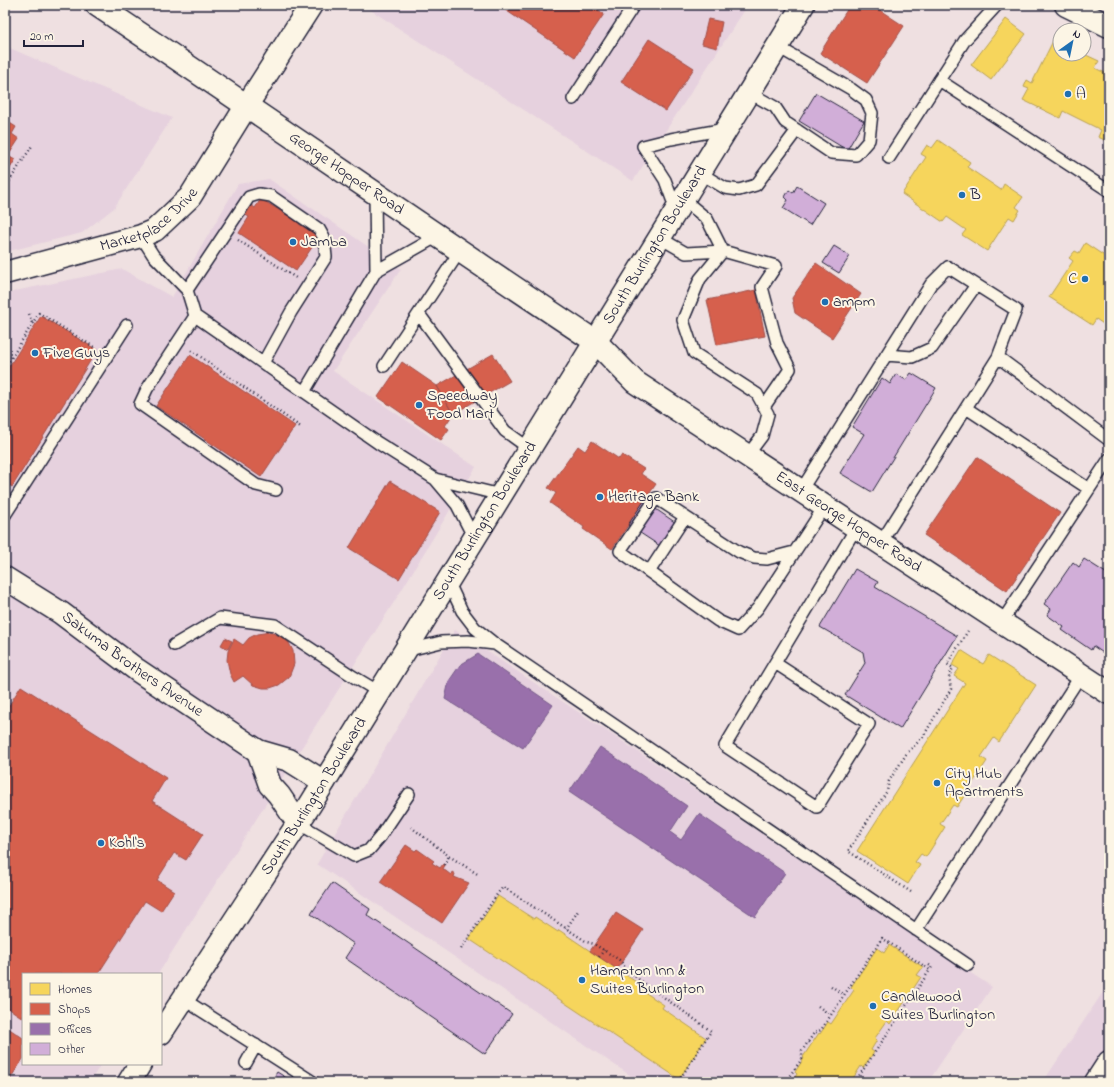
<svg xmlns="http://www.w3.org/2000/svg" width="1114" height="1087" font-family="'Indie Flower',sans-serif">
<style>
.built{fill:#e6d1de}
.homes{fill:#f6d55c;stroke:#b69f52}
.shops{fill:#d6604d;stroke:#a04d48}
.offices{fill:#9970ab;stroke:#755989}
.building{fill:#d1aed8;stroke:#22223b}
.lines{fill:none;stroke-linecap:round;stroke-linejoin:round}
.lane-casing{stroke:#22223b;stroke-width:14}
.street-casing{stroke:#22223b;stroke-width:25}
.secondary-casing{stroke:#22223b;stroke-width:25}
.path{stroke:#22223b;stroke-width:2.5;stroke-dasharray:1 3;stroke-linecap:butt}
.lane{stroke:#fcf5e5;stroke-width:11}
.street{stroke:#fcf5e5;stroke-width:22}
.secondary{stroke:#fcf5e5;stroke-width:22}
.poi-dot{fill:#1f6fb2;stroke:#fcf5e5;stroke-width:1.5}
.labels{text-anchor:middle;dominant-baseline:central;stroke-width:4;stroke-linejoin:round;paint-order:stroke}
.poi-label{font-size:16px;fill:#22223b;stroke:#fcf5e5;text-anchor:start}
.street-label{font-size:16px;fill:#22223b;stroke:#fcf5e5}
</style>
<rect width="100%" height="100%" fill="#efe0e1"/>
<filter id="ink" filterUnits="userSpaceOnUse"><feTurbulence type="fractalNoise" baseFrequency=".025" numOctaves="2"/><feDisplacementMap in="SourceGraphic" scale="8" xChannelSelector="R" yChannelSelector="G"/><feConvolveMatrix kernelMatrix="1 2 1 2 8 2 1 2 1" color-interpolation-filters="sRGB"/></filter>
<g filter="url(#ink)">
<!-- built -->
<path class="built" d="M 363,5 L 748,5 L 633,181 Z
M 5,46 L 172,118 L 114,208 L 82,233 L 5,252 Z
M 269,179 L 401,269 L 333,371 L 476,467 L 401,591 L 158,974 L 23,974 L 23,1064 L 101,1064 L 90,1082 L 5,1082 L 5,296 L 15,291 L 122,269 L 172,297 L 238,184 Z
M 455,630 L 992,987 L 928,1082 L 640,1082 L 317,864 Z
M 1109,983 L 1109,1082 L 1043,1082 Z"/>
<!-- homes -->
<path class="homes" d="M 1006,19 L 1026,34 L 991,80 L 971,65 Z
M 1054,39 L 1060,42 L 1060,54 L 1084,54 L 1099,61 L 1095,68 L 1109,75 L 1109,142 L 1098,137 L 1101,130 L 1063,111 L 1060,118 L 1023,100 L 1029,89 L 1024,87 L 1027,80 L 1032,83 Z
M 938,140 L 970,162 L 967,167 L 1001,190 L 1004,184 L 1023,197 L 1016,207 L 1020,210 L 1014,220 L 1009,217 L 987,251 L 962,235 L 966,230 L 947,217 L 943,222 L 902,194 L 926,157 L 921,154 L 927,145 L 932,148 Z
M 1085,243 L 1109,259 L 1109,328 L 1096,319 L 1092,325 L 1049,297 L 1073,261 L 1069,258 L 1075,251 L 1079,253 Z
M 961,650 L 983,664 L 989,655 L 1036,685 L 999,742 L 994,738 L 981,757 L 987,761 L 957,807 L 953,805 L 940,824 L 945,827 L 926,857 L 921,854 L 915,862 L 920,865 L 908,884 L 857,851 L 965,683 L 954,676 L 959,669 L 952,665 Z
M 498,896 L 534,919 L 535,917 L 558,932 L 559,930 L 648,990 L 646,993 L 664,1005 L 662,1008 L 706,1038 L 679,1079 L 469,939 Z
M 889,945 L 923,967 L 917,975 L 921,977 L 890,1024 L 887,1021 L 875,1038 L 877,1040 L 871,1050 L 874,1052 L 863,1068 L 861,1066 L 852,1080 L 853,1082 L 792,1082 L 797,1074 L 795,1072 L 804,1058 L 803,1057 L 819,1033 L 820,1034 L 828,1022 L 831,1024 L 854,990 L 851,987 L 877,948 L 884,953 Z"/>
<!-- shops -->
<path class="shops" d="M 498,5 L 591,5 L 604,14 L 575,57 Z
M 850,5 L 872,5 L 904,26 L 867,83 L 820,53 Z
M 708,19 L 722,22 L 717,48 L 702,44 Z
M 649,39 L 694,68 L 666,111 L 621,82 Z
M 5,120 L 16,127 L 12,134 L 19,139 L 8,156 L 15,160 L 5,177 Z
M 261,199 L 300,223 L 299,224 L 319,237 L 296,271 L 239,233 L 249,217 L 244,214 L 251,205 L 255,208 Z
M 816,263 L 861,294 L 832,338 L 795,313 L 792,298 Z
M 756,290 L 765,336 L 717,345 L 707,300 Z
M 41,316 L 97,350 L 12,487 L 5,482 L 5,373 Z
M 493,354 L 510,381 L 453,414 L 437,386 Z
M 190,355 L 295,426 L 261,477 L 156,406 Z
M 402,362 L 437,386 L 453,414 L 445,426 L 449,429 L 441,440 L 378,397 Z
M 592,441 L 619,459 L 622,455 L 644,469 L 641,474 L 656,484 L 612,549 L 583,529 L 584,527 L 550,503 L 556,493 L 548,488 L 578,446 L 585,451 Z
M 977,457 L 1060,513 L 1007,591 L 924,535 Z
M 390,481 L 440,512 L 399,579 L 349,548 Z
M 270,632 L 282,637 L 289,643 L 293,651 L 294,664 L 289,677 L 279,685 L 270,688 L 263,688 L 253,685 L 243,676 L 234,682 L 230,674 L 227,660 L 228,651 L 234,639 L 243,645 L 249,638 L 257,634 Z
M 225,638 L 232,641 L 228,649 L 221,645 Z
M 21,686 L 166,778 L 152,801 L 203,834 L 186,860 L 174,853 L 157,880 L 174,891 L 161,911 L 145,901 L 98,974 L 23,974 L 23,1018 L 5,1006 L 5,712 Z
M 406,845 L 415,851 L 417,849 L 434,861 L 432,863 L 440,868 L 443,864 L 445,865 L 443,869 L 451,875 L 452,872 L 455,874 L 454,877 L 469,883 L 442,923 L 380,882 Z
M 616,913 L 643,930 L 617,969 L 590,951 Z
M 5,1026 L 23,1038 L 23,1059 L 8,1082 L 5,1082 Z"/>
<!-- offices -->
<path class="offices" d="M 478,654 L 553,705 L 523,748 L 445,699 L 449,681 L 460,665 Z
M 600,747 L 687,806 L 670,832 L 681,840 L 699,814 L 785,873 L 755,917 L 569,792 Z"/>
<!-- building -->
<path class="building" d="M 816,93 L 864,121 L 847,150 L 799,121 Z
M 797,186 L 824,203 L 810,225 L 783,208 L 788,200 L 785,197 L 789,190 L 793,193 Z
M 834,246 L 850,256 L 839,273 L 823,263 Z
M 911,373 L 936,388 L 872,492 L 840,473 L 864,434 L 852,427 L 882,378 L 890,384 L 896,374 L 906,380 Z
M 644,501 L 676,523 L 660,546 L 628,525 Z
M 1084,559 L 1109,575 L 1109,657 L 1093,646 L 1091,650 L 1062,630 L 1064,627 L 1047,615 L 1051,609 L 1044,604 L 1073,562 L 1079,567 Z
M 855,569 L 878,582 L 875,587 L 957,636 L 900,729 L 845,695 L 865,663 L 863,652 L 820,627 Z
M 332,883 L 370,909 L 367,915 L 512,1014 L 485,1054 L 345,958 L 354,944 L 311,914 Z
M 277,1072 L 293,1082 L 271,1082 Z"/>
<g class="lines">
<defs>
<path id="lane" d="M 939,80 L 1109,191
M 750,93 L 775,107 L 785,122 L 831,153 L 856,155 L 869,140 L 872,113 L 866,100 L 851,89 L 778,47
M 573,99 L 634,5
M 889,158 L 965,40 L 997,5
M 700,173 L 725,188 L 739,190 L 756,185 L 797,130
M 375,194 L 376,271
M 684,200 L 707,219 L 723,251
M 676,210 L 665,180 L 643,146 L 671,139 L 725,129
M 141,236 L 153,255 L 187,290 L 195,316 L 378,443 L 435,479 L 501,495
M 660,238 L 686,253 L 723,251 L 776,266 L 762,287 L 777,343 L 790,369 L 764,407
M 723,251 L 700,279 L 683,320 L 694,353 L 757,394 L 768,414 L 762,436 L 747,456
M 187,290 L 249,197 L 259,194 L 271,196 L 319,229 L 324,238 L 326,257 L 291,312 L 263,363
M 419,314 L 505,431 L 530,449
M 195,316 L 147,389 L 140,404 L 256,485 L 276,490
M 886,355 L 912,357 L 932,348 L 976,285
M 998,357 L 1109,440
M 384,366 L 460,251
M 304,392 L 376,271 L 438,236
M 966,408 L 1089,489
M 435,479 L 457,505 L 474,538
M 800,492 L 931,284 L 948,267 L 1016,310 L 998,357 L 880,544
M 5,515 L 127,325
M 794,552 L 767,559 L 754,558 L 739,552 L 656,498 L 620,551 L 718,621 L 738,630 L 758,608 L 824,507
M 649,572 L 685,517
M 448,581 L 462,611 L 475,628 L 495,644 L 968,965
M 1001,623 L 1109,459
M 174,645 L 220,618 L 275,625 L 354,677 L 379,692
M 405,651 L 441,642 L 468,641 L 495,644
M 775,663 L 869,724 L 817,807 L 725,746 L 856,528
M 298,823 L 354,856 L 369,850 L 380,837 L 409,794
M 916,930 L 1081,675
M 183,999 L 313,1082
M 246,1063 L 256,1045"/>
<g id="street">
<path d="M 1066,5 L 1109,26"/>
<path id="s1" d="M 5,273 L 141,236 L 155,230 L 190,197 L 247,105 L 311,5"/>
<path id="s2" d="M 596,342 L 635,382 L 1109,693"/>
<path id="s3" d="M 5,578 L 61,613 L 137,670 L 258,751 L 289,760 L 324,782"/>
<path d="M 258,751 L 270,785 L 279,795 L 298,823"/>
<path d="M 1096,1082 L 1109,1062"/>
</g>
<g id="secondary">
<path id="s4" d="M 97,5 C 264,116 428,231 596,342"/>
<path id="s5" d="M 161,1033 L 310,805 L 803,5"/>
<path d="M 129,1082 L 140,1064"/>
</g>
</defs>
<!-- lane casing -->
<use href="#lane" class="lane-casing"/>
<!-- street casing -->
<use href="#street" class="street-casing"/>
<!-- secondary casing -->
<use href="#secondary" class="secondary-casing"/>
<!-- path -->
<path class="path" d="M 5,188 L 32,146
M 238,240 L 296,278
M 29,314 L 32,323
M 191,350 L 302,428
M 5,368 L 39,313 L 94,347
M 411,827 L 449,856 L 479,875
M 444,865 L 449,856
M 911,892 L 848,851 L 887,791 L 889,781 L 907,753 L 923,737 L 951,689 L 949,676 L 953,668 L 947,664 L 968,631
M 566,929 L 578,911
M 461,949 L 498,893 L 503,887 L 587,942 L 594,944 L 621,961 L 627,971 L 711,1031 L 678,1082
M 599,957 L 604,950
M 929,965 L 932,967 L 930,970
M 831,986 L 844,995
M 818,1006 L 830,1015
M 808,1042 L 811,1044
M 785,1082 L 802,1059 L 802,1051 L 814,1033 L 821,1030 L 882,938 L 930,970 L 855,1082"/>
<!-- lane -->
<use href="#lane" class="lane"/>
<!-- street -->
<use href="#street" class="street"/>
<!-- secondary -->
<use href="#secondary" class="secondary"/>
</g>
</g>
<!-- markers -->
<g class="poi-dot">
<circle cx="1068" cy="94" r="4"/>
<circle cx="962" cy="195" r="4"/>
<circle cx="293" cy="242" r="4"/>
<circle cx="1085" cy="279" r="4"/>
<circle cx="825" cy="302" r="4"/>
<circle cx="35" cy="353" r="4"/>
<circle cx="419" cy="405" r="4"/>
<circle cx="600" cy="497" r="4"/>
<circle cx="937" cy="783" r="4"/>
<circle cx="101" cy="843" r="4"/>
<circle cx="582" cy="980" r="4"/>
<circle cx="873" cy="1006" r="4"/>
</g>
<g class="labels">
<!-- poi labels -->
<g class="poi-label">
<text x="1076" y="94">A</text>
<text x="970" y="195">B</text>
<text x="301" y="242">Jamba</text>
<text x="1077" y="279" text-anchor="end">C</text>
<text x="833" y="302">ampm</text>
<text x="43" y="353">Five Guys</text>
<text x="427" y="396">Speedway<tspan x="427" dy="18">Food Mart</tspan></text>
<text x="608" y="497">Heritage Bank</text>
<text x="945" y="774">City Hub<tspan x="945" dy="18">Apartments</tspan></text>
<text x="109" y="843">Kohl's</text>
<text x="590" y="971">Hampton Inn &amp;<tspan x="590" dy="18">Suites Burlington</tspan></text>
<text x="881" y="997">Candlewood<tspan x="881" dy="18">Suites Burlington</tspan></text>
</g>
<!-- street labels -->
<g class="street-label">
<text stroke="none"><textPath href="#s4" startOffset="301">George Hopper Road</textPath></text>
<text stroke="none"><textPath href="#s1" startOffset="156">Marketplace Drive</textPath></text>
<text stroke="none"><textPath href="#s5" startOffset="930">South Burlington Boulevard</textPath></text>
<text stroke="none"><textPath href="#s5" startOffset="606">South Burlington Boulevard</textPath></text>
<text stroke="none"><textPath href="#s2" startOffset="311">East George Hopper Road</textPath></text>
<text stroke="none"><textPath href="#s3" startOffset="154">Sakuma Brothers Avenue</textPath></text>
<text stroke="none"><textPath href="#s5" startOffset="282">South Burlington Boulevard</textPath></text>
</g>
</g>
<!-- margin -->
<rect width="1114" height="1087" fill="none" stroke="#fcf5e5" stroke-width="20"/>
<rect x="10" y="10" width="1094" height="1067" fill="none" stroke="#22223b" stroke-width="1.5" filter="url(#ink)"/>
<!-- legend -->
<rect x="22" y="973" width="140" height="92" fill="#fcf5e5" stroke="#a5a1a1"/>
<rect x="30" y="983" width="20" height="12" fill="#f6d55c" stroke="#a5a1a1"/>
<text x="58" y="993" font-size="12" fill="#22223b">Homes</text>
<rect x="30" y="1003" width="20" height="12" fill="#d6604d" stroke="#a5a1a1"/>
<text x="58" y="1013" font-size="12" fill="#22223b">Shops</text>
<rect x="30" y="1023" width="20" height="12" fill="#9970ab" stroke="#a5a1a1"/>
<text x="58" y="1033" font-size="12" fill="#22223b">Offices</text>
<rect x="30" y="1043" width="20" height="12" fill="#d1aed8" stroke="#a5a1a1"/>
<text x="58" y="1053" font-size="12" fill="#22223b">Other</text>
<!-- north arrow -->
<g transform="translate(1072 42) rotate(33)"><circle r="19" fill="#fcf5e5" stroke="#a5a1a1"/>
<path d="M0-3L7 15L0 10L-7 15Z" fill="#1f6fb2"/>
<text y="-6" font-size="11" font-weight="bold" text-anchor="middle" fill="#22223b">N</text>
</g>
<!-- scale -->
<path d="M24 40v6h59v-6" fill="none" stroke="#22223b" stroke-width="2"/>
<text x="30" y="40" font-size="12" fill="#22223b" stroke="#fcf5e5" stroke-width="3" paint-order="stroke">20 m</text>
</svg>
